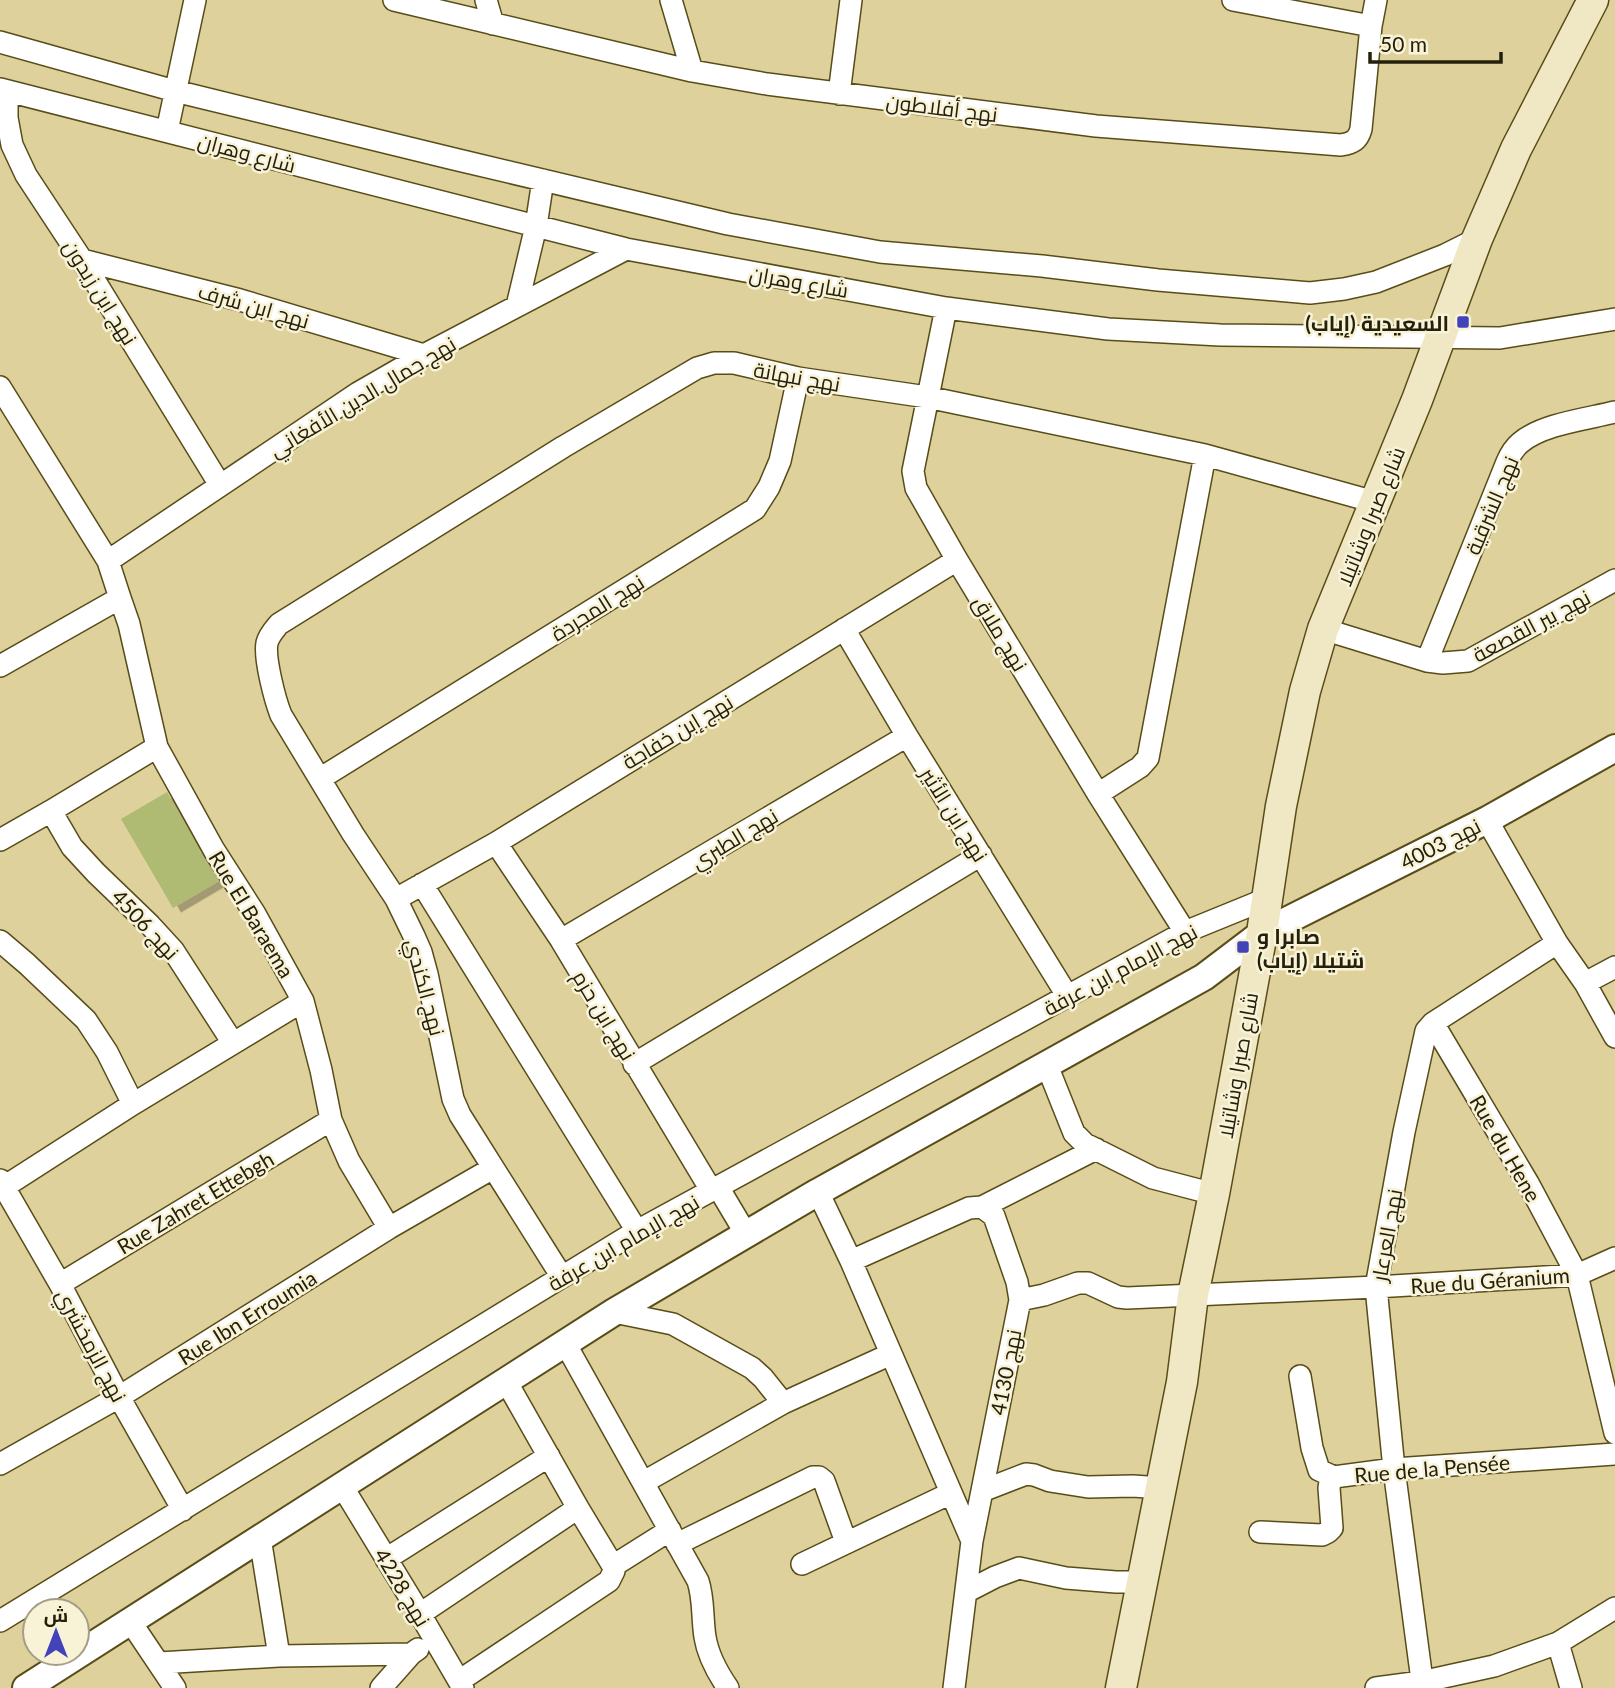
<svg xmlns="http://www.w3.org/2000/svg" width="1615" height="1688" font-family="Lato,Cairo,sans-serif">
<style>
.building{fill:#afbb72;filter:url(#shadow)}
.lines{fill:none;stroke-linecap:round;stroke-linejoin:round}
.minor-casing{stroke:#584c18;stroke-width:24}
.tertiary-casing{stroke:#584c18;stroke-width:30}
.secondary-casing{stroke:#584c18;stroke-width:33}
.minor{stroke:#fff;stroke-width:21}
.tertiary{stroke:#fff;stroke-width:26}
.secondary{stroke:#f0e8c4;stroke-width:30}
.poi-dot{fill:#4343b9;stroke:#f8f2d7;stroke-width:2.5}
.labels{text-anchor:middle;dominant-baseline:central;stroke-width:5;stroke-linejoin:round;paint-order:stroke}
.street-label{font-size:21px;fill:#25200b;stroke:#f8f2d7}
.poi-label{font-size:21px;font-weight:bold;fill:#25200b;stroke:#f8f2d7;text-anchor:end}
</style>
<defs>
<filter id="shadow"><feDropShadow dx="8" dy="4.5" stdDeviation="0" flood-color="#0004"/></filter>
</defs>
<rect width="100%" height="100%" fill="#ded19b"/>
<!-- building -->
<path class="building" d="M 167,792 L 203,856 L 219,881 L 173,908 L 121,819 Z"/>
<g class="lines">
<defs>
<path id="minor" d="M 394,0 L 692,71 L 767,84 L 1096,126 L 1341,145 C 1353,143 1358,140 1361,129 L 1371,26 L 1376,0
M 486,0 L 493,24
M 671,0 L 692,71
M 1233,0 L 1371,26
M 0,42 L 175,91 L 454,159 L 728,224 L 880,252 L 1042,266 L 1158,280 L 1310,293 L 1344,289 L 1376,282 L 1445,255 L 1477,239
M 0,89 L 626,249 L 946,308 L 1108,329 L 1220,335 L 1500,338 L 1615,319
M 7,92 L 7,118 L 12,145 L 26,175 L 82,260 L 220,485
M 839,94 L 851,0
M 167,131 L 195,0
M 82,260 L 240,300 L 424,355
M 517,306 L 536,226 L 543,180
M 946,308 L 913,471 L 916,488 L 957,560 L 1098,794 L 1185,932
M 0,387 L 108,561 L 120,598 L 0,666
M 108,561 L 358,393 L 424,355 L 626,249
M 120,598 L 129,624 L 157,747 L 214,850 L 255,914 L 303,1001 L 321,1070 L 331,1120 L 349,1161 L 389,1228
M 844,629 L 907,736 L 1068,997
M 1323,629 L 1427,661 L 1443,663 L 1468,661 L 1615,580
M 1427,661 L 1507,462 C 1510,455 1514,448 1520,443 C 1542,424 1587,419 1615,412
M 321,778 L 755,509 L 769,487 L 780,461 L 798,378
M 1098,794 L 1140,767 L 1148,758 L 1205,455
M 51,811 L 72,847 L 96,873 L 150,925 L 173,950 L 233,1043
M 1487,820 L 1557,943 L 1585,983 L 1615,1037
M 0,840 L 51,811 L 157,747
M 496,843 L 561,940 L 711,1190
M 422,884 L 637,1231
M 396,899 L 496,843 L 957,560
M 561,940 L 907,736
M 0,941 L 27,964 L 86,1020 L 107,1052 L 133,1104
M 1585,983 L 1615,967
M 1433,1023 L 1528,1183 L 1577,1275 L 1615,1433
M 1046,1063 L 1074,1133 L 1085,1144 L 1153,1178 L 1214,1194
M 634,1064 L 981,855
M 0,1180 L 60,1284 L 119,1397 L 183,1510
M 4,1187 L 133,1104 L 303,1001
M 718,1187 L 746,1234
M 818,1192 L 851,1261 L 972,1541
M 982,1207 L 1096,1149
M 851,1261 L 969,1208 L 982,1207 L 994,1216 L 1017,1282 L 1020,1300 L 972,1541 L 954,1688
M 562,1277 L 460,1115 L 453,1099 L 427,974 L 421,952 L 414,936 L 396,899 L 353,834 L 281,715 C 275,700 264,658 267,643 C 269,635 274,630 279,624 L 563,447 L 697,368 L 714,363 L 734,363 L 798,378 L 927,397 L 1205,455 L 1375,502
M 60,1284 L 331,1120
M 1020,1300 L 1044,1295 L 1078,1283 L 1088,1283 L 1118,1297 L 1127,1298 L 1376,1287 L 1577,1275 L 1615,1258
M 614,1312 L 673,1324 L 752,1368 L 763,1378 L 783,1403 L 891,1354
M 565,1343 L 698,1581 C 704,1599 702,1618 705,1637 C 708,1656 717,1672 728,1688
M 1300,1376 L 1312,1448 L 1319,1470 L 1334,1477
M 0,1464 L 119,1397 L 389,1228 L 493,1168
M 644,1482 L 783,1403
M 342,1486 L 420,1614 L 463,1688
M 982,1491 L 1026,1474 L 1034,1475 L 1050,1481 L 1088,1487 L 1133,1486 L 1161,1488
M 1260,1532 L 1322,1535 L 1328,1532 L 1332,1528 L 1329,1488 L 1330,1482 L 1334,1477 L 1394,1469 L 1615,1454
M 260,1538 L 279,1656
M 677,1544 L 813,1477 L 819,1477 L 824,1481 L 846,1542
M 386,1559 L 549,1456
M 802,1564 L 951,1493
M 613,1566 L 670,1530
M 966,1592 L 995,1577 L 1019,1568 L 1066,1578 L 1116,1582 L 1143,1582
M 420,1614 L 578,1508
M 0,1621 L 637,1231 L 1185,932 L 1266,899
M 130,1621 L 175,1688
M 1558,1643 L 1571,1688
M 159,1663 L 279,1656 L 411,1654
M 459,1681 L 609,1581 L 614,1571 L 613,1566 L 578,1508 L 506,1381
M 381,1688 L 411,1654 L 418,1649
M 1376,1688 L 1421,1682 L 1494,1666 L 1558,1643 L 1615,1608
M 1423,1688 L 1394,1469 L 1376,1287 L 1404,1132 L 1426,1031 L 1433,1023 L 1557,943"/>
<path id="tertiary" d="M 26,1688 L 614,1312 L 818,1192 L 1204,977 L 1262,933 L 1487,820 L 1615,748"/>
<path id="secondary" d="M 1121,1688 L 1182,1382 L 1193,1295 L 1214,1194 L 1262,933 L 1281,806 L 1305,691 L 1323,629 L 1417,400 L 1477,239 L 1516,149 L 1593,0"/>
</defs>
<!-- minor casing -->
<use href="#minor" class="minor-casing"/>
<!-- tertiary casing -->
<use href="#tertiary" class="tertiary-casing"/>
<!-- secondary casing -->
<use href="#secondary" class="secondary-casing"/>
<!-- minor -->
<use href="#minor" class="minor"/>
<!-- tertiary -->
<use href="#tertiary" class="tertiary"/>
<!-- secondary -->
<use href="#secondary" class="secondary"/>
</g>
<!-- markers -->
<g class="poi-dot">
<rect x="1456" y="315" width="14" height="14" rx="3.5"/>
<rect x="1236" y="940" width="14" height="14" rx="3.5"/>
</g>
<g class="labels">
<!-- street labels -->
<g class="street-label">
<text transform="translate(942 107) rotate(7)">نهج أفلاطون</text>
<text transform="translate(247 152) rotate(15)">شارع وهران</text>
<text transform="translate(799 281) rotate(10)">شارع وهران</text>
<text transform="translate(101 292) rotate(58)">نهج ابن زيدون</text>
<text transform="translate(254 305) rotate(16)">نهج ابن شرف</text>
<text transform="translate(797 376) rotate(10)">نهج نبهانة</text>
<text transform="translate(362 396) rotate(-31)">نهج جمال الدين الأفغاني</text>
<text transform="translate(1491 505) rotate(-67)">نهج الشرقية</text>
<text transform="translate(1370 516) rotate(-68)">شارع صبرا وشاتيلا</text>
<text transform="translate(597 607) rotate(-32)">نهج المجردة</text>
<text transform="translate(1531 625) rotate(-28)">نهج بير القصعة</text>
<text transform="translate(1001 633) rotate(59)">نهج ملاق</text>
<text transform="translate(677 731) rotate(-31)">نهج إبن خفاجة</text>
<text transform="translate(955 814) rotate(58)">نهج ابن الأثير</text>
<text transform="translate(734 838) rotate(-31)">نهج الطبري</text>
<text transform="translate(1440 843) rotate(-27)">نهج 4003</text>
<text transform="translate(252 914) rotate(59)">Rue El Baraema</text>
<text transform="translate(146 924) rotate(47)">نهج 4506</text>
<text transform="translate(1120 969) rotate(-28)">نهج الإمام ابن عرفة</text>
<text transform="translate(426 987) rotate(75)">نهج الكندي</text>
<text transform="translate(605 1015) rotate(59)">نهج ابن حزم</text>
<text transform="translate(1237 1065) rotate(-80)">شارع صبرا وشاتيلا</text>
<text transform="translate(1506 1148) rotate(60)">Rue du Hene</text>
<text transform="translate(195 1202) rotate(-31)">Rue Zahret Ettebgh</text>
<text transform="translate(1386 1235) rotate(-80)">نهج العرعار</text>
<text transform="translate(623 1242) rotate(-30)">نهج الإمام ابن عرفة</text>
<text transform="translate(1490 1280) rotate(-4)">Rue du Géranium</text>
<text transform="translate(247 1317) rotate(-32)">Rue Ibn Erroumia</text>
<text transform="translate(92 1345) rotate(62)">نهج الزمخشري</text>
<text transform="translate(1005 1372) rotate(-79)">نهج 4130</text>
<text transform="translate(1432 1468) rotate(-5)">Rue de la Pensée</text>
<text transform="translate(403 1587) rotate(59)">نهج 4228</text>
</g>
<!-- poi labels -->
<g class="poi-label">
<text x="1449" y="322">السعيدية (إياب)</text>
<text x="1257" y="935" text-anchor="start">صابرا و<tspan x="1257" dy="24">شتيلا (إياب)</tspan></text>
</g>
</g>
<!-- north arrow -->
<g transform="translate(56 1632)"><circle r="33" fill="#f8f2d7" stroke="#a49e85" stroke-width="2"/>
<path d="M0-5L12 26L0 18L-12 26Z" fill="#4343b9"/>
<text y="-10" font-size="19" font-weight="bold" text-anchor="middle" fill="#25200b">ش</text>
</g>
<!-- scale -->
<path d="M1370 52v10h131v-10" fill="none" stroke="#25200b" stroke-width="3.5"/>
<text x="1380" y="52" font-size="21" fill="#25200b" stroke="#f8f2d7" stroke-width="5" paint-order="stroke">50 m</text>
</svg>
